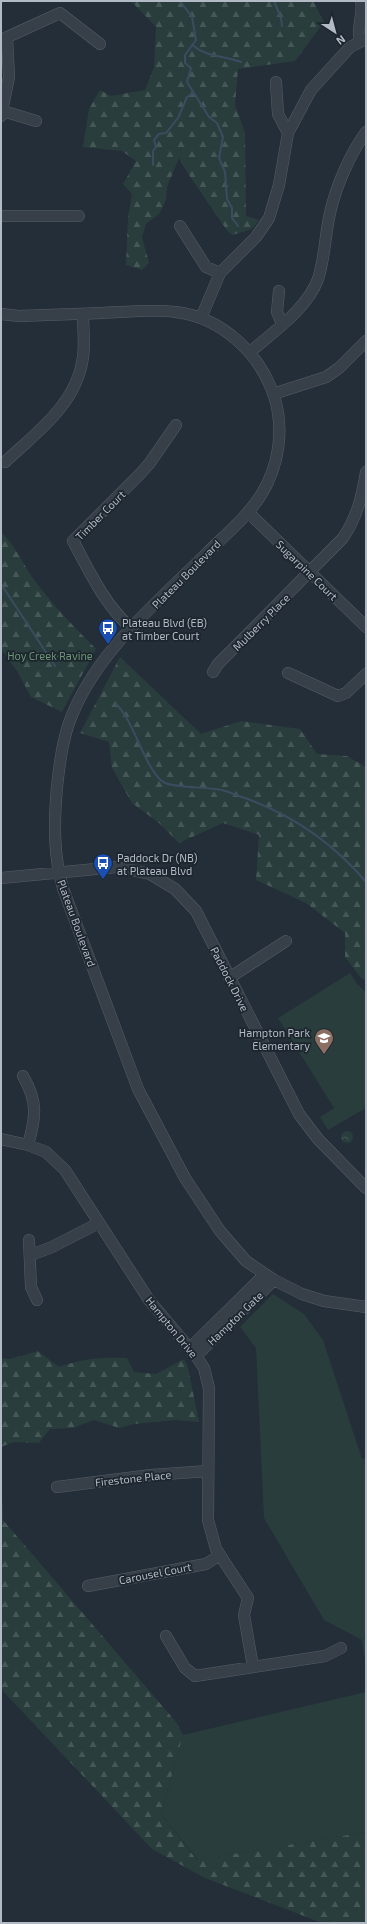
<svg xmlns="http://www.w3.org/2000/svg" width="367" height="1924" font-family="'Exo 2',sans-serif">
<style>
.green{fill:#293d3c}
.forest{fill:url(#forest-firs)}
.park{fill:url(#park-crowns)}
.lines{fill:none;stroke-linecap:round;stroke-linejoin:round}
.stream{stroke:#3a4d60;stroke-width:2}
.minor-casing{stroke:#555e67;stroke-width:12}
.minor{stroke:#374049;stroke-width:11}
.labels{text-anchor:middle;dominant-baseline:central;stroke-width:3.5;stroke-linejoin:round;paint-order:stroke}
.street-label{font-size:11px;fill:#b2bbc5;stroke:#1d252e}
.poi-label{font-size:11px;fill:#b2bbc5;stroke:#1d252e;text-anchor:start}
.park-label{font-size:11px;fill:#6b9472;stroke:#1d252e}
</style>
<defs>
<pattern id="forest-firs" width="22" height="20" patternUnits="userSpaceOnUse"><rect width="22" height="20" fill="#293d3c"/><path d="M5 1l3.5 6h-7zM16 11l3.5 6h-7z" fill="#465757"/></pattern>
<pattern id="park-crowns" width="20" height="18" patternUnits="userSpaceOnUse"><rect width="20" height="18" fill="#293d3c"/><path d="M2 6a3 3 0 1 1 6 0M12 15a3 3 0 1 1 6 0" fill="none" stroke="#465757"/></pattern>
</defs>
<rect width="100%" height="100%" fill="#242e38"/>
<!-- green -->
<path class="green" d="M 350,973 L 357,984 L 366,992 L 366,1108 L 328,1130 L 320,1117 L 334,1108 L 278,1018 Z
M 273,1294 L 304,1314 L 323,1340 L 362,1459 L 366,1458 L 366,1667 L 362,1640 L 324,1620 L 264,1518 L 256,1348 L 240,1327 Z
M 366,1692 L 366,1832 L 198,1860 L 161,1814 L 183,1735 Z"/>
<!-- forest -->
<path class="forest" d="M 131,1 L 313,1 L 324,22 L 295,61 L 238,69 L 235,105 L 245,133 L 246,216 L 259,220 L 252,229 L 232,235 L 226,229 L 189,175 L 179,158 L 167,187 L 166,200 L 159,214 L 146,224 L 142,237 L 149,263 L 142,270 L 126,265 L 128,218 L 132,194 L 123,184 L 136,161 L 122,151 L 83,147 L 89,109 L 100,90 L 111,96 L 145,90 L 154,67 L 156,27 Z
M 1,532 C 15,545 22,562 32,577 C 51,603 73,626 96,649 L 62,712 L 31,697 L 17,671 L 1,649 Z
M 120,657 L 201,734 L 241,721 L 300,729 L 317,754 L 347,756 L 366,767 L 366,981 L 361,978 L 345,957 L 345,933 L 306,903 L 256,880 L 259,835 L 223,823 L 179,843 L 159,823 L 132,803 L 112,768 L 109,742 L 80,733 Z
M 38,1351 L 59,1367 C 85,1358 100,1357 127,1358 L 134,1372 L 156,1374 L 184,1359 L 188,1368 L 199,1422 L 175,1420 L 134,1424 L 119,1428 L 94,1420 L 73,1428 L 50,1429 L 39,1443 L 14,1442 L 1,1447 L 1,1358 L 10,1359 Z
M 1,1468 L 3,1520 L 176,1722 L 183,1735 L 161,1814 L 197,1860 L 366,1832 L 366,1923 L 322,1923 L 205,1878 L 152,1849 L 1,1689 Z"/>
<!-- park -->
<path class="park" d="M341 1137a6 6 0 1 1 12 0a6 6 0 1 1-12 0Z"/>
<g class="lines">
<!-- stream -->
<path class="stream" d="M 180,1 L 192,17 L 196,40 L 185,55 L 185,63 L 191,68 L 187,82 L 209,117 L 217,123 L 223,137 L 219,158 L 225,172 L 227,199 L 232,208 L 232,218 L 238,226
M 274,1 L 281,18 L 282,26
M 192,45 C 208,58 223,55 241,62
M 153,165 L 153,151 L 156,147 L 154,140 L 159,134 L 166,133 L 178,118 L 187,97 L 193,93
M 1,584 L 55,666
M 116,704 C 134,720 147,775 165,783 C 177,788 208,787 222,790 C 230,792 238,796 245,798 C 292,815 334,844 366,882"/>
<defs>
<path id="minor" d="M 1,40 L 60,13 L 100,44
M 360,41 C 356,27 364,15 361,1
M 276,82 L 278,114 L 288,133
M 3,111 L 36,121
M 1,116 L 9,77 L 7,37
M 1,216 L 79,216
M 180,226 L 206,267 L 220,273
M 279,291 L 277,312 L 282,324
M 1,314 L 19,316 C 46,315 74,314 102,313 C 126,312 151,309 176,312 C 223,318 261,354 275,399 C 284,431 279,466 261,495 C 247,517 226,534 208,552 C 157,603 94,653 69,723 C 62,743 59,767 57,787 C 54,821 53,858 64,891 L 138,1089 L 185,1178 L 220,1231 L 246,1261 L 274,1280 L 302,1294 L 324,1301 L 366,1307
M 201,318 L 220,273 L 256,237 L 269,218 L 279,185 L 288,133 L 311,90 L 350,47 L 366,39
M 250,352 C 272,333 308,308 318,279 C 325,258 325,234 330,213 C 336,186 350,154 366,132
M 273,394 L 326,377 L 339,368 L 366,341
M 5,462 C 37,432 77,404 83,357 C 85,343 83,328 83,314
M 248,512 L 366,627
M 131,628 C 104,604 90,572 73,541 L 139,475 L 149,464 L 176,425
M 213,672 L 218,664 L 343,538 C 357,517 362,497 366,472
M 288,673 L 338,696 L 346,693 L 366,674
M 1,878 L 117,867 L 150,874 L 175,889 L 196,911 L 299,1114 L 318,1139 L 366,1188
M 229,978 L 286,941
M 23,1076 C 38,1102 36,1117 28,1145
M 1,1139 L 28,1145 L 46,1152 L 65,1170 L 149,1300 L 196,1356 L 204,1368 L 209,1388 L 208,1520 L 216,1549 L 248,1598 L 244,1615 L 253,1667
M 29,1240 L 31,1287 L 37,1300
M 31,1255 L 52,1247 L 99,1223
M 190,1348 L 265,1274
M 196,1356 L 274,1280
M 57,1487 L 151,1475 L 208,1471
M 88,1586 L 206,1564 L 220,1555
M 166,1636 L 185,1668 L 195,1676 L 325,1656 L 341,1648"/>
</defs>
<!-- minor casing -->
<use href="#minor" class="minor-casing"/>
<!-- minor -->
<use href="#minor" class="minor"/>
</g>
<!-- icons -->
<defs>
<symbol id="bus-pin" viewBox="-11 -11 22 30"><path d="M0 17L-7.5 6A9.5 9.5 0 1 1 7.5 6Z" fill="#1a4fb4" stroke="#1d252e"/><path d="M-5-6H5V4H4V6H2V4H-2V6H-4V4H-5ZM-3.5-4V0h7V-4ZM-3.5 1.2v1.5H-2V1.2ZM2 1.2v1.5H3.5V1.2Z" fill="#fff"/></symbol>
<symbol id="school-pin" viewBox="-11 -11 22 30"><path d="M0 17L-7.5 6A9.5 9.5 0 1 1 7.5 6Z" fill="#8d6e63" stroke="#1d252e"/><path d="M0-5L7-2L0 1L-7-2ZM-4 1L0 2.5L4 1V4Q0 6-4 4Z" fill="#fff"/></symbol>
</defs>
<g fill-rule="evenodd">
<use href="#bus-pin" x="97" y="617" width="22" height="30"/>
<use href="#bus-pin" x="92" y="852" width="22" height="30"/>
<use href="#school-pin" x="313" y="1027" width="22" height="30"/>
</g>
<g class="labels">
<!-- street labels -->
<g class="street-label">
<text transform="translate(100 515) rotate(-45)">Timber Court</text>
<text transform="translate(307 570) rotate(44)">Sugarpine Court</text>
<text transform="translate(186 574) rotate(-45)">Plateau Boulevard</text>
<text transform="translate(261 622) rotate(-45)">Mulberry Place</text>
<text transform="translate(77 923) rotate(70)">Plateau Boulevard</text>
<text transform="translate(230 979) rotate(63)">Paddock Drive</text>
<text transform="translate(235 1318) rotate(-44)">Hampton Gate</text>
<text transform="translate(172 1327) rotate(51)">Hampton Drive</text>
<text transform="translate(133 1478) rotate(-6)">Firestone Place</text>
<text transform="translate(155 1573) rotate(-11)">Carousel Court</text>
</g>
<!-- poi labels -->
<g class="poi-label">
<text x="122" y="622">Plateau Blvd (EB)<tspan x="122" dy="13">at Timber Court</tspan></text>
<text x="117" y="857">Paddock Dr (NB)<tspan x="117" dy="13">at Plateau Blvd</tspan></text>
<text x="310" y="1032" text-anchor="end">Hampton Park<tspan x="310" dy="13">Elementary</tspan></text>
</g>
<!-- park labels -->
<g class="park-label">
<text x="50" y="655">Hoy Creek Ravine</text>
</g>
</g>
<!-- border -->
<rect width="367" height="1924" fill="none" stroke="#b2bbc5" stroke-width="4"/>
<!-- north arrow -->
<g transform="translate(335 32) rotate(144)" stroke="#1d252e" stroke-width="3" paint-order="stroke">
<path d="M0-3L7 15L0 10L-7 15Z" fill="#b2bbc5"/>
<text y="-6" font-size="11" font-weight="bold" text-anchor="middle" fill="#b2bbc5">N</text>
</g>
</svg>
